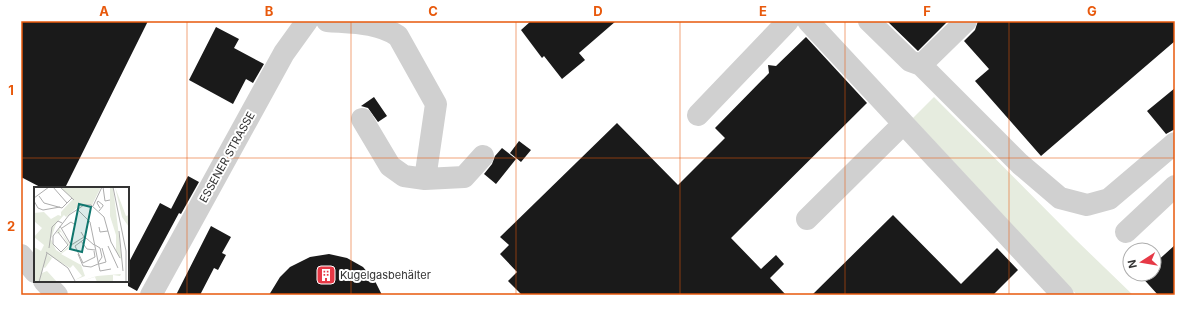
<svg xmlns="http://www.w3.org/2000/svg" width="1196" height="316" font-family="Inter,sans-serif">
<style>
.green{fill:#e6ecdf}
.building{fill:#1a1a1a}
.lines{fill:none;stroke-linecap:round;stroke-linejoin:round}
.minor{stroke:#d0d0d0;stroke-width:22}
.grid{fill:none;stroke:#e8590c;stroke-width:1;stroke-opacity:0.55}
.labels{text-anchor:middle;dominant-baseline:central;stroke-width:4;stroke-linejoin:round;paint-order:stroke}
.street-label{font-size:11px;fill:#333;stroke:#fff}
.poi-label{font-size:11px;fill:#333;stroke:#fff;text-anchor:start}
.inset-road{fill:none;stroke:#adadad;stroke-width:1}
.view{fill:#0f766e;fill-opacity:0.15;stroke:#0f766e;stroke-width:2}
.inset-edge{fill:none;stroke:#333;stroke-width:2}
.neatline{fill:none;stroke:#e8590c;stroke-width:1.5}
.grid-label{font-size:13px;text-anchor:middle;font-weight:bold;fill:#e8590c}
</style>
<rect width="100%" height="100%" fill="#fff"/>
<!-- green -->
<path class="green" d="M 934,97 L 1075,239 L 1133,295 L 1077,295 L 913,118 Z"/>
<!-- building -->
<path class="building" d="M 21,21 L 148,21 L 65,188 L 42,188 L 21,177 Z
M 531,21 L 616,21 L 579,53 L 585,60 L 562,79 L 544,56 L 542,58 L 521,30 Z
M 887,21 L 948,21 L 918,51 Z
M 978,21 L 1175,21 L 1175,41 L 1041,156 L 975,81 L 989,69 L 964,41 L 975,30 Z
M 216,27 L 239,39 L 234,48 L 264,64 L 253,83 L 246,79 L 233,104 L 189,80 Z
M 806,37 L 867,103 L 731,238 L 761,269 L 776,255 L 784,264 L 770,278 L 786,295 L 522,295 L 508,281 L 517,272 L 500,254 L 509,245 L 500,237 L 617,123 L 678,185 L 725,138 L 715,128 L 769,73 L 768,65 L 776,66 Z
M 1175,88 L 1175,129 L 1166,134 L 1147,111 Z
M 374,97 L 387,116 L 378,122 L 368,108 L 361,106 Z
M 519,141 L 531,150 L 521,162 L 510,153 Z
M 502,148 L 516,159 L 496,184 L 484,174 L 492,164 L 495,156 Z
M 188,176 L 199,182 L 181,214 L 171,209 Z
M 160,203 L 179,213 L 137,291 L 128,286 L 128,264 Z
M 893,215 L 961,284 L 997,248 L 1018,270 L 993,295 L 812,295 Z
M 211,226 L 231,237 L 222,253 L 226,255 L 218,270 L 214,268 L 200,295 L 176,295 Z
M 1175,245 L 1175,295 L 1158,295 L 1139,274 L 1154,274 L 1154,264 Z
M 329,254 L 347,258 L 363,267 L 375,281 L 382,295 L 269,295 L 280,277 L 290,267 L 310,257 Z"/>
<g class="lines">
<!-- minor -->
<path class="minor" d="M 327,21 C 351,23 377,22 398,36 L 436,104 L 425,179 L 464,177 L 483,156
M 808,21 L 1063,295
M 869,21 L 910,61 L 921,65 L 1020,164 L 1060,198 L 1087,205 L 1109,199 L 1175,143
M 921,65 L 966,21
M 698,115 L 788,21
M 362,119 L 390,166 L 404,176 L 425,179
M 807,219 L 903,124
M 1126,232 L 1175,186
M 21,255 L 35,272
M 44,281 L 57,295
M 151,295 L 284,53 L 307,21"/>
</g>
<!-- grid -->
<path class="grid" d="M 187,21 L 187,295M 351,21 L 351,295M 516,21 L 516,295M 680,21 L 680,295M 845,21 L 845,295M 1009,21 L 1009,295M 21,158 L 1175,158"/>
<!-- icons -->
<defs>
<symbol id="building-square" viewBox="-11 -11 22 22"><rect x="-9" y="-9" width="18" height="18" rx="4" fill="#e63946" stroke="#fff"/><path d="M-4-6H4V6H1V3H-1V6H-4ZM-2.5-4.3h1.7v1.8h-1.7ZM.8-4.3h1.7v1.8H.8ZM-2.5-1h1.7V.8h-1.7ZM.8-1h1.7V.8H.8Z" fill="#fff"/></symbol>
</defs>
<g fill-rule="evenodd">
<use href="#building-square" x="315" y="264" width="22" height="22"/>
</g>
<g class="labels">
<!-- street labels -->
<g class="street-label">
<text transform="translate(227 157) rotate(-61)">ESSENER STRASSE</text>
</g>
<!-- poi labels -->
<g class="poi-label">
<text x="340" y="275">Kugelgasbehälter</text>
</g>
</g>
<!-- overview -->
<g transform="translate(34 187)">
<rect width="95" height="95" fill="#fff"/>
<path d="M 29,0 L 67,0 L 58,18 L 45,19 L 32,30 L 30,28 L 22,37 L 17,52 L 22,63 L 27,66 L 35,59 L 27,45 L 22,47 L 25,41 L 36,58 L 46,53 L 27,67 L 47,78 L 51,89 L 41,93 L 48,89 L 39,78 L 36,81 L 13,67 L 18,71 L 11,81 L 9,80 L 8,86 L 13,84 L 23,95 L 0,95 L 0,60 L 7,64 L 10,58 L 0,50 L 8,41 L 0,34 L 0,26 L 10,25 L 17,32 L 24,28 L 27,29 L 27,25 L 39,12 L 27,1 ZM 76,0 L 79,0 L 88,74 L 82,64 L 82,48 L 76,29 ZM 81,0 L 92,29 L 95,28 L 95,40 L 88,30 ZM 87,87 L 86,89 L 79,88 L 79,95 L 63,95 L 61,90 L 44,95 L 63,89 Z" fill="#e6ecdf"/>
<path class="inset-road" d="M 19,0 L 33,16M 26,0 L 40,13M 69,0 L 71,14 L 76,13M 79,0 L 92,64 L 92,95M 5,9 L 10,16 L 28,21 L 38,11M 0,11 L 15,0M 0,14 L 4,21 L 9,23 L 26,20M 59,19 L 68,0M 43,22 L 56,35 L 66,84 L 77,82M 65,24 L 69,19 L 69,18 L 64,14 L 63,16 L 66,21M 26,39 L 37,58 L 50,50 L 47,45M 65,40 L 66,45 L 74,44M 28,41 L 37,35 L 40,37M 85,44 L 89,84M 24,45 L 34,58 L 27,65 L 19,57 L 19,49 L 35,28 L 50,18 L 57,18 L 70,30 L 77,55 L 86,71M 47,54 L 53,62 L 61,63M 60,58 L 52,51 L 41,59 L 49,76 L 61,70 L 60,64M 61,58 L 66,61 L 68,70 L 64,76M 74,59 L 84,81M 15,61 L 18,40 L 24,34 L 28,36M 12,65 L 34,81 L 41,94M 44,67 L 49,79 L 57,80 L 64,77M 65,77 L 72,75 L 68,61M 5,95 L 13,66"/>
<path class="view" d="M 45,17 L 57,20 L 48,65 L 36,62 Z"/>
<rect width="95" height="95" class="inset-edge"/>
</g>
<!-- border -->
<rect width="1196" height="316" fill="none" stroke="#ffffff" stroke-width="44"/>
<!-- north arrow -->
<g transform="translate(1142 262) rotate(258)"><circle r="19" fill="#ffffff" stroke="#adadad"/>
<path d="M0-3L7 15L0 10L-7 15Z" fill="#e63946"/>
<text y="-6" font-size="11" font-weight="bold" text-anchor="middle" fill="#333333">N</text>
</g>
<rect x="22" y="22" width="1152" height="272" class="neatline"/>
<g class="grid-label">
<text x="104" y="16">A</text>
<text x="269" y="16">B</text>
<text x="433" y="16">C</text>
<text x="598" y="16">D</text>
<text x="763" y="16">E</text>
<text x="927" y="16">F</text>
<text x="1092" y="16">G</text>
<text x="11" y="95">1</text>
<text x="11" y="231">2</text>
</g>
</svg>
